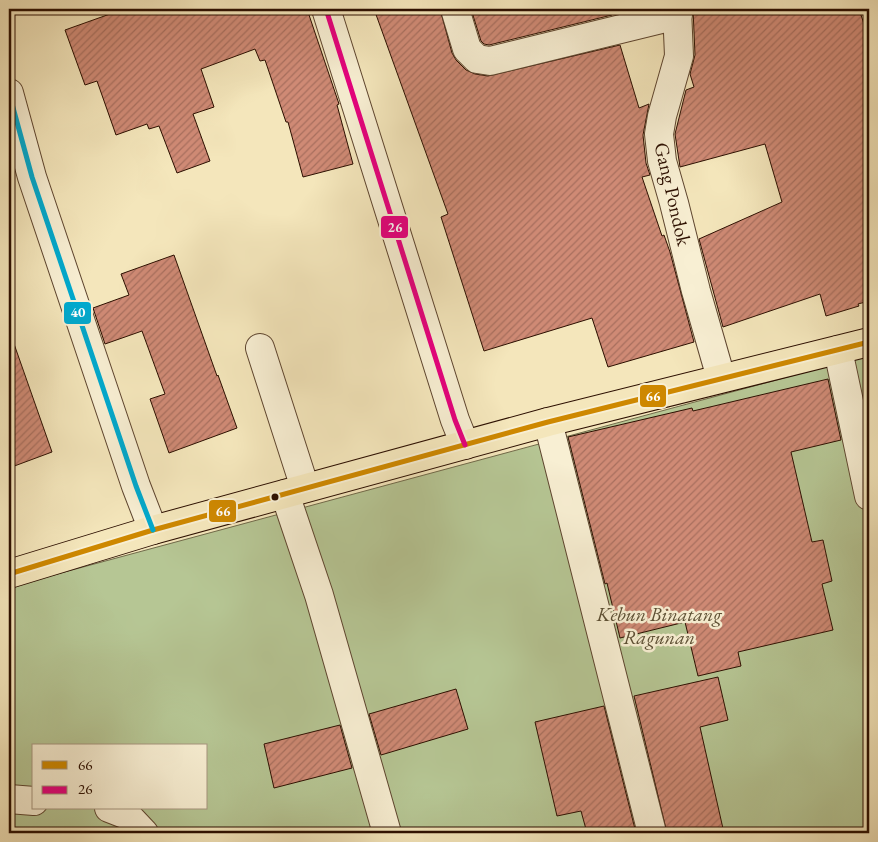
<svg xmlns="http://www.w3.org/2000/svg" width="878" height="842" font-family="'EB Garamond',serif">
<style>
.park{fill:#b6c694;stroke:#716a4a;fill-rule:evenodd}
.building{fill:url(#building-hatch);stroke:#2c0f00}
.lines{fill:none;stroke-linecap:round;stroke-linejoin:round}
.minor-casing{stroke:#5e452f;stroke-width:30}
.major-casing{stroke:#2c0f00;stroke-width:30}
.minor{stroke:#f8efd3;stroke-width:28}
.major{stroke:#f4e6bb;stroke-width:28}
.bus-1-casing{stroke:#f8efd3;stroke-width:9}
.bus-2-casing{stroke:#f8efd3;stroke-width:9}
.bus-3-casing{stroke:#f8efd3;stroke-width:9}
.bus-1{stroke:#ce8800;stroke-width:5}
.bus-2{stroke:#e5007d;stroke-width:5}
.bus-3{stroke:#00a9ce;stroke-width:5}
.bus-dot{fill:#2c0f00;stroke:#f8efd3;stroke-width:2}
.labels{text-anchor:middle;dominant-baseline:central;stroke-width:5;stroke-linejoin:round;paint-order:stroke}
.street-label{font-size:20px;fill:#2c0f00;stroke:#f8efd3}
.park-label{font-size:20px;font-style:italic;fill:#5c4f34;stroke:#f8efd3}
.line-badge{stroke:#f8efd3;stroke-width:2}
.badge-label{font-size:14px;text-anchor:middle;font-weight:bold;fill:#fff}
</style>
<defs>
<pattern id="building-hatch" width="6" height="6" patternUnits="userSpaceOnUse" patternTransform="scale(1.25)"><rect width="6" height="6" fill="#cf8a75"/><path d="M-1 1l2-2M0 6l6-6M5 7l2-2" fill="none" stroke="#a86f5e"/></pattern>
</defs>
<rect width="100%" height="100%" fill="#f4e6bb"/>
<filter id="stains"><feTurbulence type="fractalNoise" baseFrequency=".004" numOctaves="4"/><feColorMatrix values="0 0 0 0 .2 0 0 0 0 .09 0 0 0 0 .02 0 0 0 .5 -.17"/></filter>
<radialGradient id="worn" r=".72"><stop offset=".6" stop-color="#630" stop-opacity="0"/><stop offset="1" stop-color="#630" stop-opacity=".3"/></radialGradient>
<!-- park -->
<path class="park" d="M 869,355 L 869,833 L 9,833 L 9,587 ZM 34,746 L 206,746 L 206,808 L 34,808 Z"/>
<!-- building -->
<path class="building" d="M 124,9 L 307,9 L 339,104 L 337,105 L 353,164 L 303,177 L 288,122 L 286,122 L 265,60 L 260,61 L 255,49 L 201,69 L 214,107 L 193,114 L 210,161 L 177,173 L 159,126 L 149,129 L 147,124 L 116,135 L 97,81 L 85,85 L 65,30 Z
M 374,9 L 440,9 L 452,53 L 456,60 L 466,70 L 475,74 L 488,76 L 620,45 L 639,108 L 649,104 L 643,135 L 646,163 L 650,175 L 642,177 L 662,236 L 664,235 L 670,252 L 694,342 L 608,367 L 592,318 L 484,351 L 441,217 L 448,214 Z
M 471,9 L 610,9 L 612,15 L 489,45 L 484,44 L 481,41 Z
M 693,9 L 859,9 L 869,39 L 869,301 L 858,304 L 859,306 L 826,316 L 820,294 L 723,327 L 699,239 L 782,202 L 765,144 L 680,167 L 675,134 L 686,90 L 694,87 L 690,74 L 695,55 Z
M 174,255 L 217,376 L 218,375 L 237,428 L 169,453 L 150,399 L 165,394 L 142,331 L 105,344 L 93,308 L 129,295 L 121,274 Z
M 13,341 L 52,452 L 9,468 L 9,342 Z
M 828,379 L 841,440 L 791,452 L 812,542 L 823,540 L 832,581 L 822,584 L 833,630 L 738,652 L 741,666 L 698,676 L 685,622 L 620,638 L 607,583 L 605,584 L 568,437 L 692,408 L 693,411 Z
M 718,677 L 728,720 L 700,727 L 724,833 L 667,833 L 634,696 Z
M 456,689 L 468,729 L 381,755 L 369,714 Z
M 604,706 L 636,833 L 587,833 L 581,811 L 557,816 L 535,722 Z
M 340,725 L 352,768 L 274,788 L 264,744 Z"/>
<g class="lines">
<defs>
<path id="minor" d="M 326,9 L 455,420 L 465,445
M 455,9 L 467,49 L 477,59 L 490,61 L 678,15
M 677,9 L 679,56 L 662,116 L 659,134 L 662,161 L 674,203 L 696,291 L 721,378
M 9,93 L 32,177 L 136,486 L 153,530
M 260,348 L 305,488
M 838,350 L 869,496
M 548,422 L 652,833
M 285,494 L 319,595 L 387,833
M 9,799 L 34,801
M 109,808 L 127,815 L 144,833"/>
<path id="major" d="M 9,574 L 153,530 L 548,422 L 869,342"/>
</defs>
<!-- minor casing -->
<use href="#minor" class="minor-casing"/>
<!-- major casing -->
<use href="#major" class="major-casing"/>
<!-- minor -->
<use href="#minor" class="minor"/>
<!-- major -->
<use href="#major" class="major"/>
<defs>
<path id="bus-1" d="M 9,574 L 153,530 L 548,422 L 869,342"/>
<path id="bus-2" d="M 326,9 L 455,420 L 465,445"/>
<path id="bus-3" d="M 9,93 L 32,177 L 136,486 L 153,530"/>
</defs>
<!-- bus-1 casing -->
<use href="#bus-1" class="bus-1-casing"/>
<!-- bus-2 casing -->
<use href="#bus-2" class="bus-2-casing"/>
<!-- bus-3 casing -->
<use href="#bus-3" class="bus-3-casing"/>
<!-- bus-1 -->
<use href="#bus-1" class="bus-1"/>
<!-- bus-2 -->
<use href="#bus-2" class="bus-2"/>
<!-- bus-3 -->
<use href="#bus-3" class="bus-3"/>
</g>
<!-- markers -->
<circle class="bus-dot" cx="275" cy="497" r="4.5"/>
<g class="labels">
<!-- street labels -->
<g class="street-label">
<text transform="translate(673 194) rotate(77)">Gang Pondok</text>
</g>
<!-- park labels -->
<g class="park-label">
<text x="659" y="614">Kebun Binatang<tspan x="659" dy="23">Ragunan</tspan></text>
</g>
</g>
<g class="line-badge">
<rect x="380" y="215" width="29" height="24" rx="5" fill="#e5007d"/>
<rect x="63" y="301" width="29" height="24" rx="5" fill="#00a9ce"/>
<rect x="639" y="384" width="28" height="24" rx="5" fill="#ce8800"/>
<rect x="208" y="499" width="29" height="24" rx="5" fill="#ce8800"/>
</g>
<g class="badge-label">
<text x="395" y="232">26</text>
<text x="78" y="317">40</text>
<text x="653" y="401">66</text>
<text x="223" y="516">66</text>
</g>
<!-- margin -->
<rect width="878" height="842" fill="none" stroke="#f4e6bb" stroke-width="30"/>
<rect x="10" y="10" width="858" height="822" fill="none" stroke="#2c0f00" stroke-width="2.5"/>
<rect x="15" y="15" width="848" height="812" fill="none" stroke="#2c0f00"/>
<!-- legend -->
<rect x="32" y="744" width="175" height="65" fill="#f8efd3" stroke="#a6957f"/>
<rect x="42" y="761" width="25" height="8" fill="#ce8800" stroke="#a6957f"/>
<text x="78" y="770" font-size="15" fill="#2c0f00">66</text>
<rect x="42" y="786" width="25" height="8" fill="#e5007d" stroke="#a6957f"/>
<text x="78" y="794" font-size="15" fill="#2c0f00">26</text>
<rect width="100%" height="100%" filter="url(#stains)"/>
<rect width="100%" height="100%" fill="url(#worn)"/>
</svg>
